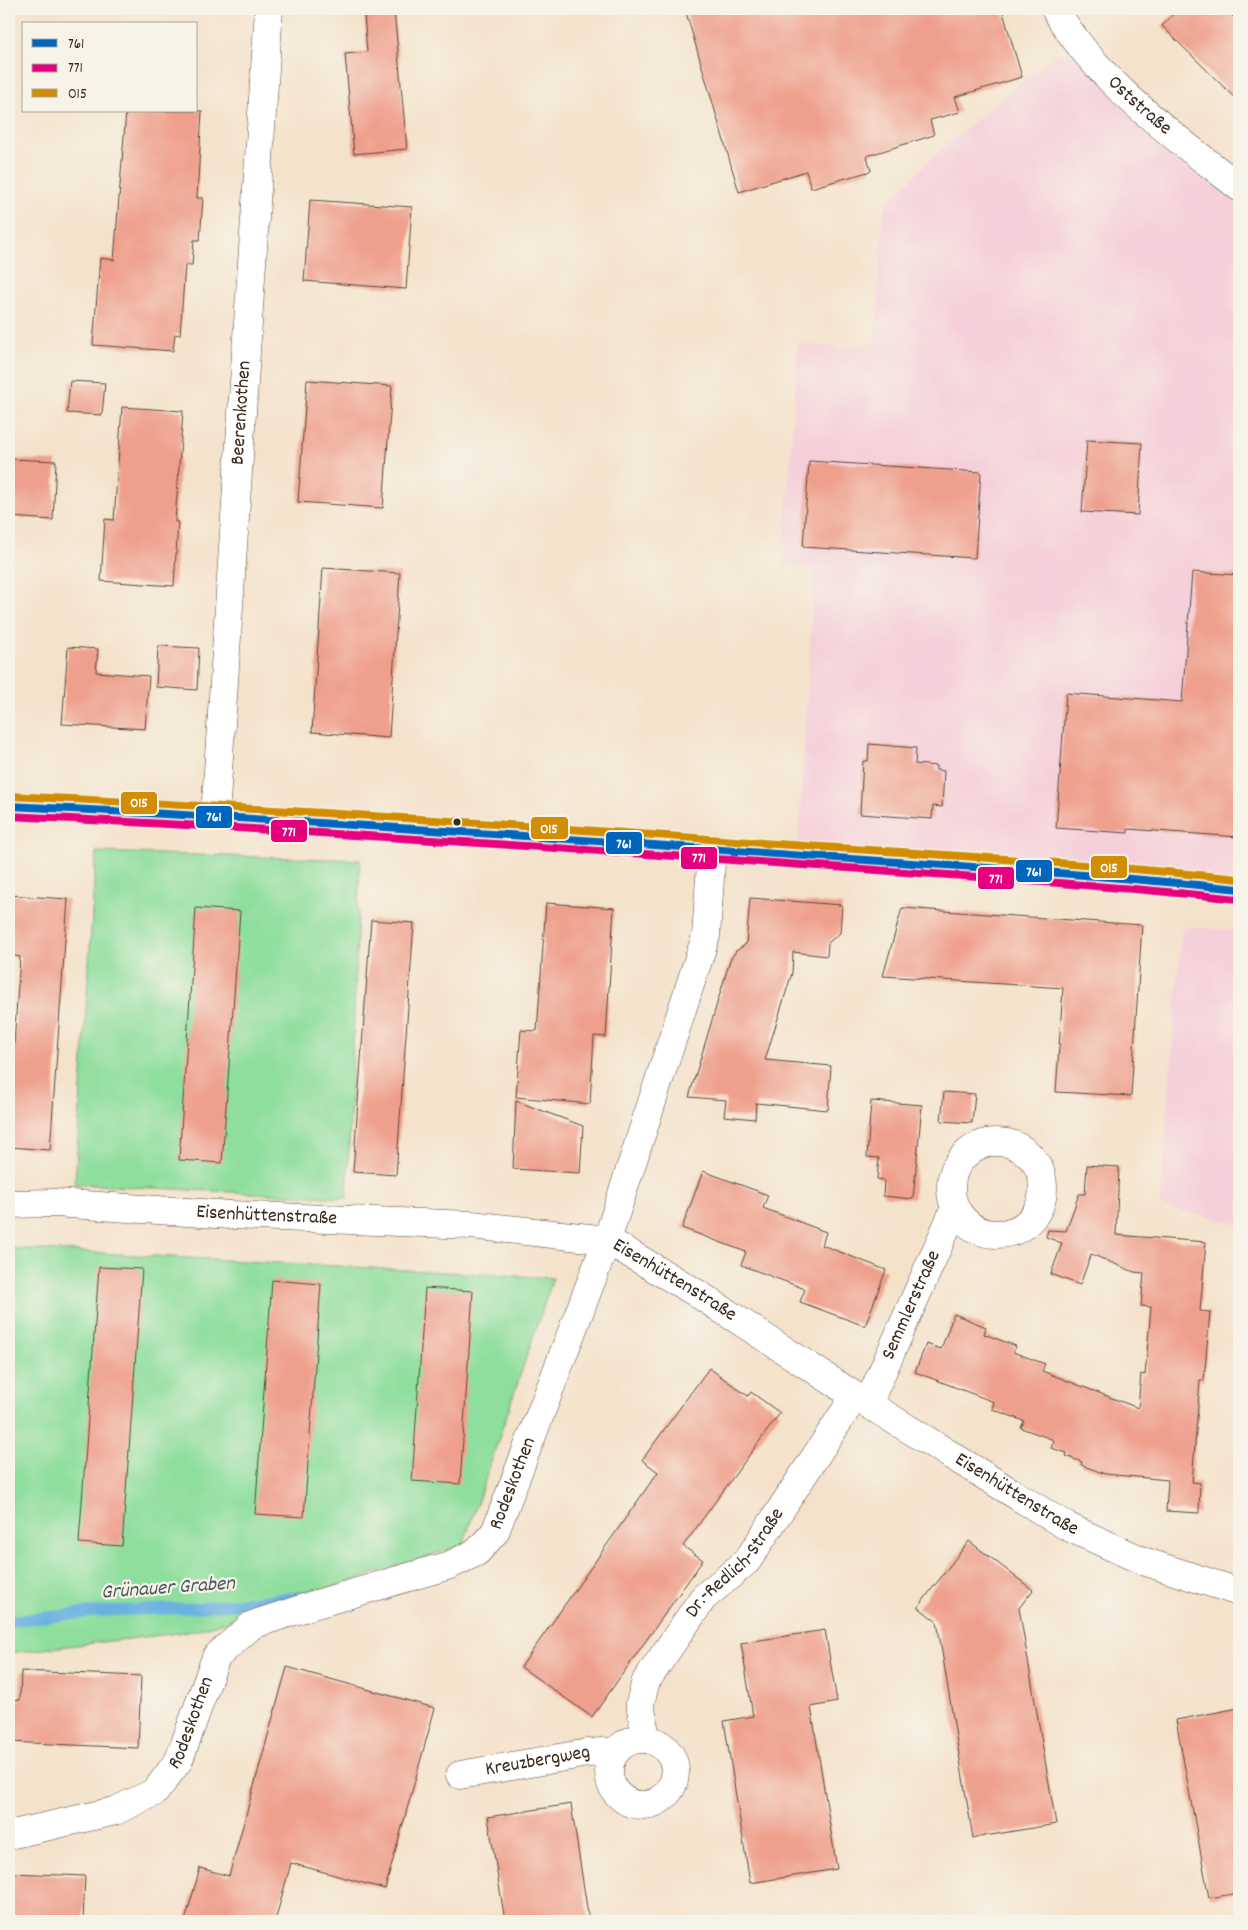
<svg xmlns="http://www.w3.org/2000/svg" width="1248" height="1930" font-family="Dekko,sans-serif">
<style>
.built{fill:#f5cfd9}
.green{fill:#8ede9d;stroke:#64845e}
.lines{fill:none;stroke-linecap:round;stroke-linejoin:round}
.stream{stroke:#6bb1e1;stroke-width:11}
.building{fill:#efa08d}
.minor-casing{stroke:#574638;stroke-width:29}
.secondary-casing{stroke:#574638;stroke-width:29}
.minor{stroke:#fff;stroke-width:28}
.secondary{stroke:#fde4d1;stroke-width:28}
.bus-1-casing{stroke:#f7f3e8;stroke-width:11}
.bus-2-casing{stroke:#f7f3e8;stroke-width:11}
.bus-3-casing{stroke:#f7f3e8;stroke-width:11}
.bus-1{stroke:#0065bd;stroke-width:8}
.bus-2{stroke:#e5007d;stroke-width:8}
.bus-3{stroke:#d18d06;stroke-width:8}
.bus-dot{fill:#3b2a1e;stroke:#f7f3e8;stroke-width:2}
.labels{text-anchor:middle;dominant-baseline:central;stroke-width:4.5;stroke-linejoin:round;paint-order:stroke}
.street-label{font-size:20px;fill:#3b2a1e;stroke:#f7f3e8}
.water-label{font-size:21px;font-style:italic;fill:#4c5962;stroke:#f7f3e8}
.line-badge{stroke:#f7f3e8;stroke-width:2}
.badge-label{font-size:14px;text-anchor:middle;font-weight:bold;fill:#fff}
</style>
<rect width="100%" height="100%" fill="#f7f3e8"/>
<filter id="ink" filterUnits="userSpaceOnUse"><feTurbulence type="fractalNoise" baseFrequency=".02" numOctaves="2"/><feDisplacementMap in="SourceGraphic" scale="10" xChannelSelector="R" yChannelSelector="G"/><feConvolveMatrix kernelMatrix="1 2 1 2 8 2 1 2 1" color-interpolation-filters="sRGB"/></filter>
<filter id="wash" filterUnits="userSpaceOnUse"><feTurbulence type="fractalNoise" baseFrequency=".0096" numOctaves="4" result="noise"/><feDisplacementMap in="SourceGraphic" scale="20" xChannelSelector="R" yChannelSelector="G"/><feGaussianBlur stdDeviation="1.12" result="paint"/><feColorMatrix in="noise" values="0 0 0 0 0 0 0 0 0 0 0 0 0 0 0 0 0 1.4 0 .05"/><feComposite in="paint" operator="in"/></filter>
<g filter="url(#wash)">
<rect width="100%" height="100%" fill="#f4e2cb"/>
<!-- built -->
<path class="built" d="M 1057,54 L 1088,55 L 1239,187 L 1239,889 L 798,856 L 814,568 L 783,565 L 798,344 L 856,348 L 871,343 L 876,329 L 884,210 L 888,203 L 931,159 L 966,128 Z
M 1182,927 L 1239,930 L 1239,1224 L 1160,1206 Z"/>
<!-- green -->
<path class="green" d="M 96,852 L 360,860 L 347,1198 L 75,1184 Z
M 9,1248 L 553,1278 L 463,1545 L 195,1631 L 9,1653 Z"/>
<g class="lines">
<!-- stream -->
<path class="stream" d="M 9,1621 L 105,1611 L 194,1608 L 306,1596"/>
</g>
<g id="blocks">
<!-- building -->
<path class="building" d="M 685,9 L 1002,9 L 1022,77 L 955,97 L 960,112 L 930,120 L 934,135 L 867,156 L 871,171 L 811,188 L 806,171 L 739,192 Z
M 1178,9 L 1225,9 L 1239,23 L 1239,102 L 1162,26 Z
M 394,10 L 407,149 L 354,154 L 345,54 L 367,52 L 364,14 Z
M 126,111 L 202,111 L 197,198 L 203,198 L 200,240 L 194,240 L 192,265 L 185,265 L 180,335 L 175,334 L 173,351 L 93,345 L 100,258 L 114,260 Z
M 310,200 L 412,207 L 406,289 L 304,281 Z
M 307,380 L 392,386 L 383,508 L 298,502 Z
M 70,381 L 105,383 L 102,415 L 67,413 Z
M 122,407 L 183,411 L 175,522 L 178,522 L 174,586 L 101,581 L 105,519 L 114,520 Z
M 1087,440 L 1142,443 L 1138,515 L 1082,512 Z
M 9,459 L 56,461 L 53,520 L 9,517 Z
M 809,461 L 981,472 L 975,558 L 803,547 Z
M 323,568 L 400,573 L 389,738 L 312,732 Z
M 1192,572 L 1239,575 L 1239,837 L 1128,829 L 1128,833 L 1056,828 L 1066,693 L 1182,702 Z
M 158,646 L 199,648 L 197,690 L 156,687 Z
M 68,647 L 98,649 L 96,672 L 149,676 L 145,729 L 62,724 Z
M 869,744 L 916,748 L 915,764 L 936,766 L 936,770 L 944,771 L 942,807 L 933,806 L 932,819 L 860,814 L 863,761 L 868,761 Z
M 9,895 L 68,899 L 50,1150 L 9,1147 L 9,1116 L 20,957 L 9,955 Z
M 750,898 L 842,905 L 840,933 L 828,943 L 827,956 L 793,952 L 792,973 L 765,1060 L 831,1066 L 828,1110 L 756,1103 L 755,1119 L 724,1116 L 726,1100 L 689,1097 L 730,960 L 736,951 L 746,944 Z
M 546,903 L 614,908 L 606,1037 L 594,1036 L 590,1104 L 516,1097 L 521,1030 L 537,1031 Z
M 196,908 L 240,911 L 222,1163 L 179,1160 Z
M 902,908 L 1142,925 L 1131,1096 L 1056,1092 L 1063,988 L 883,976 Z
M 371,920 L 414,923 L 396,1175 L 353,1172 Z
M 944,1092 L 975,1094 L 972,1123 L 941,1121 Z
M 516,1101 L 583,1126 L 580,1173 L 513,1169 Z
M 871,1101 L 922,1105 L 913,1199 L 883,1196 L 884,1180 L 877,1179 L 879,1158 L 867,1157 Z
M 1087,1165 L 1119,1167 L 1116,1235 L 1206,1242 L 1200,1311 L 1210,1312 L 1204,1380 L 1200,1380 L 1192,1482 L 1200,1483 L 1199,1513 L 1166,1511 L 1168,1480 L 1105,1474 L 1081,1465 L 1082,1462 L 1066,1456 L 1067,1453 L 1051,1448 L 1054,1440 L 1021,1428 L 1024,1421 L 992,1409 L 994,1402 L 915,1372 L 926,1344 L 941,1349 L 954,1314 L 986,1327 L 984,1334 L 1016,1346 L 1013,1352 L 1045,1364 L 1042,1371 L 1138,1408 L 1141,1374 L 1145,1375 L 1151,1307 L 1141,1306 L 1144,1273 L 1134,1272 L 1091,1254 L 1080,1285 L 1051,1274 L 1062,1243 L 1046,1237 L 1048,1230 L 1066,1231 L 1079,1194 L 1085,1194 Z
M 703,1171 L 768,1195 L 763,1208 L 826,1232 L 822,1245 L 886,1270 L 865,1326 L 800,1302 L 805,1289 L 741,1265 L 746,1252 L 682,1228 Z
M 99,1267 L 142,1269 L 122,1546 L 79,1543 Z
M 272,1280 L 321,1284 L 304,1517 L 255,1514 Z
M 425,1288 L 473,1291 L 460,1484 L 412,1481 Z
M 709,1368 L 748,1396 L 751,1392 L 780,1413 L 683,1546 L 703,1560 L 592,1717 L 521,1667 L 658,1472 L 642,1460 Z
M 969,1541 L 1033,1590 L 1019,1608 L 1056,1824 L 973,1838 L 937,1622 L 918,1607 Z
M 825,1630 L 837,1702 L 811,1707 L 837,1869 L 750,1883 L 724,1721 L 753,1716 L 741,1643 Z
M 287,1667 L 435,1708 L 385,1889 L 291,1863 L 275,1921 L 185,1921 L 200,1868 L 229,1876 Z
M 21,1671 L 141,1676 L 138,1748 L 9,1742 L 9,1699 L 20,1700 Z
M 1239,1708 L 1239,1893 L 1209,1898 L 1176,1720 Z
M 571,1804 L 589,1921 L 505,1921 L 488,1817 Z
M 13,1873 L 85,1876 L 83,1921 L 11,1921 Z"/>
</g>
</g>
<g filter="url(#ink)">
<use href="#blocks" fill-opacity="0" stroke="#574638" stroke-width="1"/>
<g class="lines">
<defs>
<g id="minor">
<path id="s1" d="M 1055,9 C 1098,83 1173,135 1239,187"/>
<path id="s2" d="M 215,816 L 269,9"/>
<circle cx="997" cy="1188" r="46"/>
<path id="s3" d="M 9,1204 L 55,1203 L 231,1215 L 471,1225 L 607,1240 L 698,1294 L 855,1396 L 1066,1526 L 1143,1561 L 1239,1592"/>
<path id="s4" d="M 868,1404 L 955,1208"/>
<path id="s5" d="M 646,1739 L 640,1703 L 646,1681 L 703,1598 L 747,1561 L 855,1396"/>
<circle cx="642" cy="1772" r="33"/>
<path id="s6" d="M 460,1775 L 588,1753 L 616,1751"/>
<path id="s7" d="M 9,1835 L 115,1811 L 155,1792 L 179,1760 L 216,1657 L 252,1625 L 313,1605 L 450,1565 L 477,1552 L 495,1532 L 607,1240 L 706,936 L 712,849"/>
</g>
<path id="secondary" d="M 9,806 L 215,816 L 712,849 L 1150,880 L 1239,889"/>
</defs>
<!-- minor casing -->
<use href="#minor" class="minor-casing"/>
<!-- secondary casing -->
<use href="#secondary" class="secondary-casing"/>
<!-- minor -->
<use href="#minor" class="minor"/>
<!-- secondary -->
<use href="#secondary" class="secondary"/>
<defs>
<path id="bus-1" d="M 9,806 C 265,818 520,835 776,854 C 930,864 1085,873 1239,889"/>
<path id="bus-2" d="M 9,816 C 264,828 520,845 775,863 C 929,874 1084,883 1238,899"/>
<path id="bus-3" d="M 9,796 C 265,808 521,825 776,844 C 931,854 1085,863 1239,879"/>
</defs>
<!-- bus-1 casing -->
<use href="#bus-1" class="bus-1-casing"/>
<!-- bus-2 casing -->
<use href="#bus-2" class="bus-2-casing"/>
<!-- bus-3 casing -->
<use href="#bus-3" class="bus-3-casing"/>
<!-- bus-1 -->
<use href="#bus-1" class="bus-1"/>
<!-- bus-2 -->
<use href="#bus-2" class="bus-2"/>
<!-- bus-3 -->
<use href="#bus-3" class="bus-3"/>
</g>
</g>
<!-- markers -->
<circle class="bus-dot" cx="457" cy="822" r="4.5"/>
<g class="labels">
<!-- street labels -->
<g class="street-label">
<text stroke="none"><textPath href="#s1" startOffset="129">Oststraße</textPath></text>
<text stroke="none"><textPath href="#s2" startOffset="404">Beerenkothen</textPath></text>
<text stroke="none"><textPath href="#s3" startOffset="258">Eisenhüttenstraße</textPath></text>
<text stroke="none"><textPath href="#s3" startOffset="678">Eisenhüttenstraße</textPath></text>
<text stroke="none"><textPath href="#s4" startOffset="108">Semmlerstraße</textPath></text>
<text stroke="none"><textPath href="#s7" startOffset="666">Rodeskothen</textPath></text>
<text stroke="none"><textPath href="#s3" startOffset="1082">Eisenhüttenstraße</textPath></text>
<text stroke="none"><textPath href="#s5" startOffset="208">Dr.-Redlich-Straße</textPath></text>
<text stroke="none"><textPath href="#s7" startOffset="232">Rodeskothen</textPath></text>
<text stroke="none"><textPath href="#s6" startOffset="79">Kreuzbergweg</textPath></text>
</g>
<!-- water labels -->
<g class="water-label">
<text transform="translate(168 1589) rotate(-4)">Grünauer Graben</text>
</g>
</g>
<g class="line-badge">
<rect x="120" y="791" width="38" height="24" rx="5" fill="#d18d06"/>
<rect x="195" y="805" width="38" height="24" rx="5" fill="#0065bd"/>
<rect x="530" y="816" width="39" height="24" rx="5" fill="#d18d06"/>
<rect x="270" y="819" width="38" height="24" rx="5" fill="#e5007d"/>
<rect x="605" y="831" width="38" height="24" rx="5" fill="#0065bd"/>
<rect x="680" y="846" width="38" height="24" rx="5" fill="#e5007d"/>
<rect x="1090" y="855" width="38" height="24" rx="5" fill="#d18d06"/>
<rect x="1015" y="859" width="38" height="24" rx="5" fill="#0065bd"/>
<rect x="977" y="866" width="38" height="24" rx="5" fill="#e5007d"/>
</g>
<g class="badge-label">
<text x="139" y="807">O15</text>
<text x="214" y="821">761</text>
<text x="549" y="833">O15</text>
<text x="289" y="836">771</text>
<text x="624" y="848">761</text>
<text x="699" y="862">771</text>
<text x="1109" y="872">O15</text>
<text x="1034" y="876">761</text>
<text x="996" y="883">771</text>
</g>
<!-- margin -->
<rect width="1248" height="1930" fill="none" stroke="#f7f3e8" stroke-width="30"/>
<!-- legend -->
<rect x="22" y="22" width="175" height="90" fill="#f7f3e8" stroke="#aca397"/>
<rect x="32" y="39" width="25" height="8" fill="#0065bd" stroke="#aca397"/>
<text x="68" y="48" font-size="15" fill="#3b2a1e">761</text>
<rect x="32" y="64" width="25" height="8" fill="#e5007d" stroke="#aca397"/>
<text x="68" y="72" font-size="15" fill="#3b2a1e">771</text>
<rect x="32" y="89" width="25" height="8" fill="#d18d06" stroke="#aca397"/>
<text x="68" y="98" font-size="15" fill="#3b2a1e">O15</text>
</svg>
